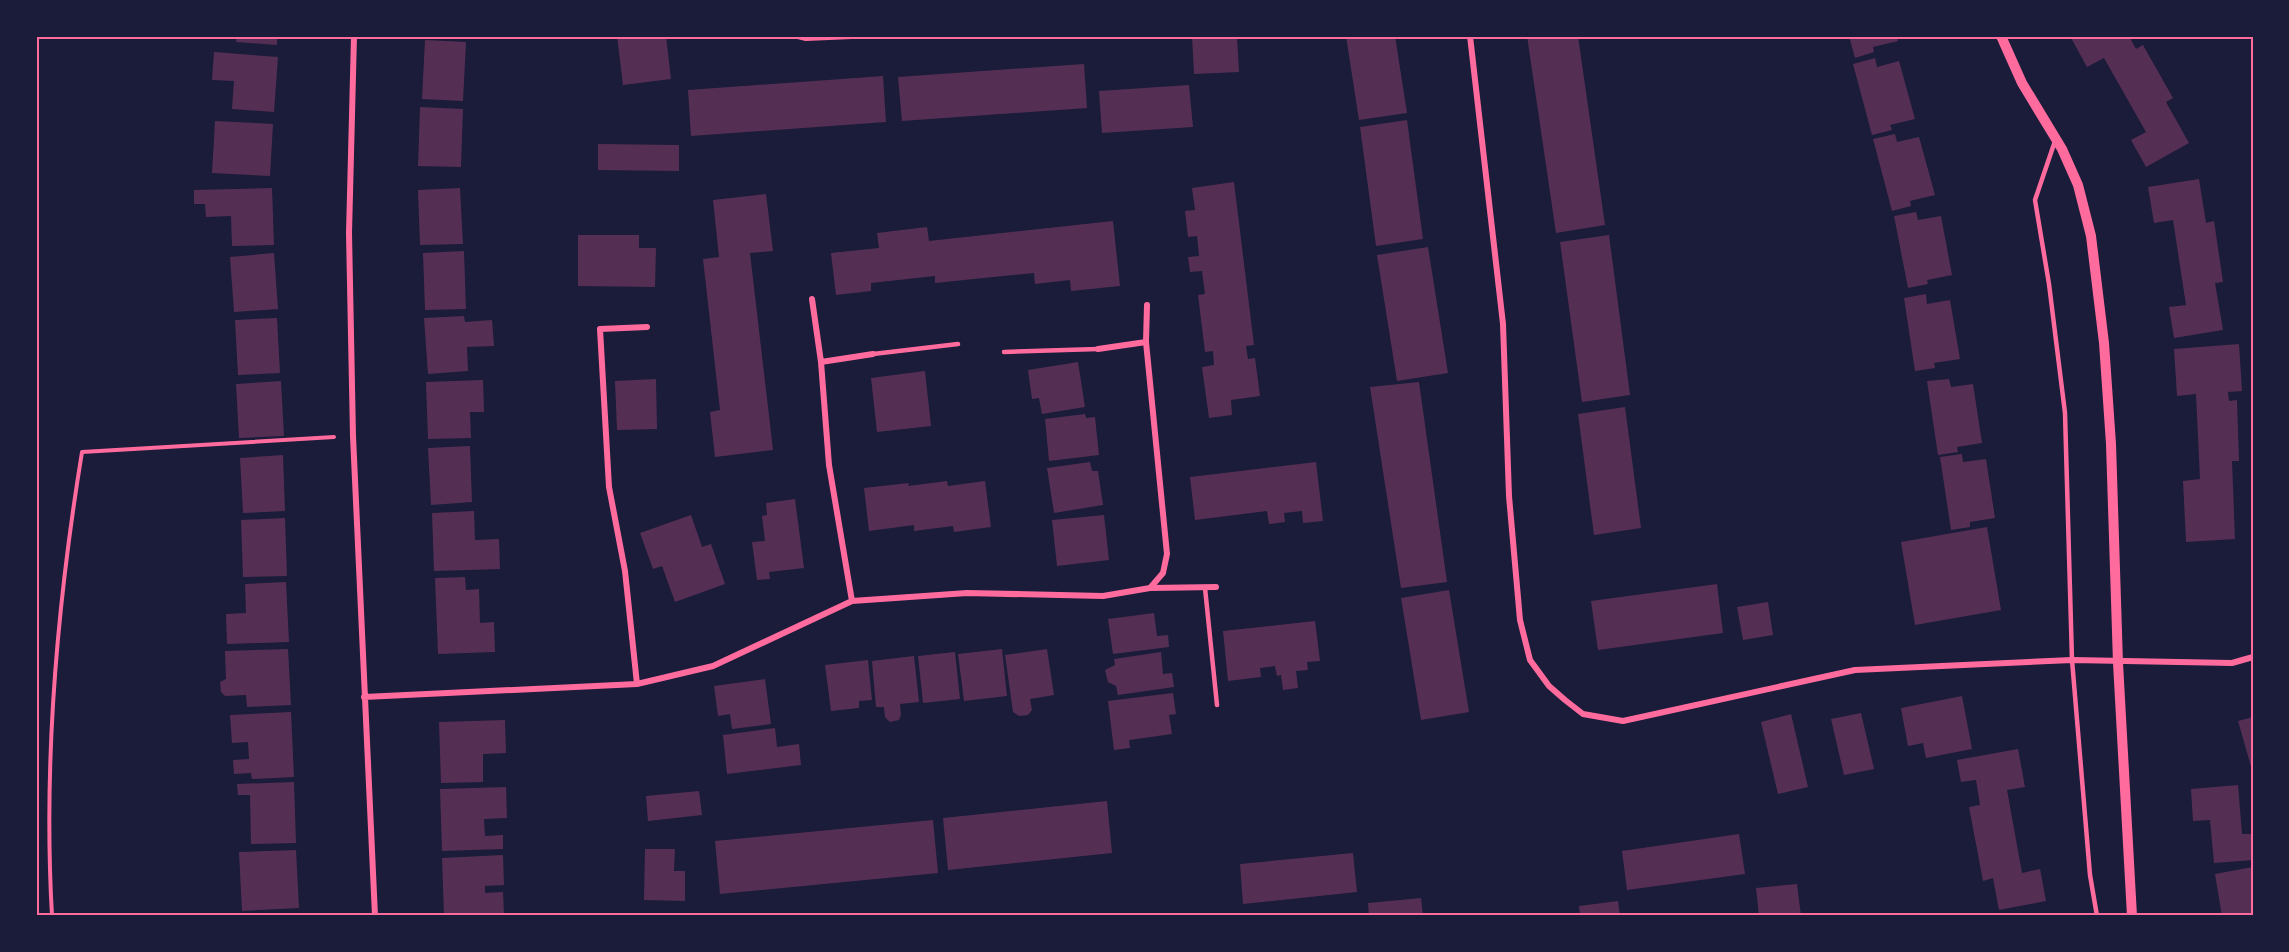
<svg xmlns="http://www.w3.org/2000/svg" width="2289" height="952" font-family="'Alegreya Sans',sans-serif">
<style>
.building{fill:#542f53}
.lines{fill:none;stroke-linecap:round;stroke-linejoin:round}
.path{stroke:#ff6b9d;stroke-width:4}
.service{stroke:#ff6b9d;stroke-width:4.5}
.minor{stroke:#ff6b9d;stroke-width:6}
.tertiary{stroke:#ff6b9d;stroke-width:10}
.neatline{fill:none;stroke:#ff6b9d;stroke-width:2}
</style>
<rect width="100%" height="100%" fill="#1b1b3a"/>
<!-- building -->
<path class="building" d="M 237,36 L 277,36 L 277,45 L 236,42 Z
M 617,36 L 666,36 L 671,79 L 623,85 Z
M 1192,36 L 1237,36 L 1239,72 L 1194,74 Z
M 1346,36 L 1395,36 L 1407,113 L 1359,120 Z
M 1527,36 L 1578,36 L 1605,225 L 1556,233 Z
M 1849,36 L 1897,36 L 1898,41 L 1873,47 L 1874,52 L 1855,58 Z
M 2070,36 L 2129,36 L 2136,49 L 2143,45 L 2173,98 L 2166,102 L 2189,143 L 2146,167 L 2131,140 L 2146,132 L 2104,58 L 2087,67 Z
M 425,40 L 466,42 L 463,101 L 422,99 Z
M 214,52 L 278,57 L 274,112 L 232,109 L 234,81 L 212,80 Z
M 1875,58 L 1877,67 L 1899,61 L 1915,119 L 1890,125 L 1892,130 L 1872,135 L 1853,64 Z
M 1084,64 L 1087,108 L 902,121 L 898,77 Z
M 883,76 L 886,122 L 691,136 L 688,90 Z
M 1189,85 L 1193,127 L 1102,133 L 1099,91 Z
M 420,107 L 463,109 L 461,167 L 418,166 Z
M 1407,120 L 1423,239 L 1376,246 L 1360,127 Z
M 215,121 L 273,124 L 270,176 L 212,173 Z
M 1895,134 L 1897,142 L 1919,137 L 1935,195 L 1910,201 L 1911,206 L 1892,211 L 1873,139 Z
M 598,144 L 679,145 L 679,171 L 598,170 Z
M 2199,179 L 2206,223 L 2214,221 L 2223,282 L 2215,283 L 2223,330 L 2174,338 L 2169,307 L 2186,305 L 2173,220 L 2154,223 L 2148,187 Z
M 1234,182 L 1254,345 L 1246,346 L 1248,359 L 1255,358 L 1260,396 L 1231,400 L 1232,415 L 1209,418 L 1202,367 L 1214,365 L 1213,351 L 1205,352 L 1198,295 L 1205,294 L 1202,271 L 1190,272 L 1188,257 L 1199,256 L 1197,236 L 1188,237 L 1185,211 L 1195,210 L 1192,188 Z
M 272,188 L 274,245 L 232,246 L 231,216 L 206,217 L 205,204 L 194,204 L 194,190 Z
M 460,188 L 463,244 L 420,245 L 418,190 Z
M 766,194 L 773,251 L 750,253 L 773,450 L 715,457 L 710,412 L 720,410 L 703,259 L 719,257 L 713,200 Z
M 1916,212 L 1918,220 L 1941,216 L 1952,275 L 1927,280 L 1928,284 L 1908,288 L 1894,216 Z
M 1113,221 L 1120,286 L 1071,291 L 1070,280 L 1035,284 L 1034,273 L 935,283 L 935,276 L 871,283 L 871,291 L 836,295 L 831,253 L 879,248 L 877,233 L 927,227 L 929,241 Z
M 578,235 L 639,235 L 639,248 L 656,248 L 655,287 L 578,286 Z
M 1609,235 L 1630,395 L 1582,402 L 1560,242 Z
M 1428,247 L 1448,373 L 1397,381 L 1377,255 Z
M 464,251 L 466,309 L 425,310 L 423,253 Z
M 274,253 L 278,309 L 234,312 L 230,257 Z
M 1926,294 L 1927,304 L 1950,300 L 1960,359 L 1934,363 L 1935,368 L 1915,371 L 1904,298 Z
M 464,316 L 465,322 L 492,320 L 494,346 L 467,347 L 468,371 L 428,374 L 424,318 Z
M 277,318 L 280,373 L 238,375 L 235,320 Z
M 2239,344 L 2242,391 L 2228,392 L 2229,401 L 2237,400 L 2239,461 L 2232,461 L 2235,539 L 2186,542 L 2183,481 L 2200,479 L 2196,394 L 2177,396 L 2174,349 Z
M 1078,362 L 1085,407 L 1042,414 L 1039,398 L 1032,399 L 1028,370 Z
M 925,371 L 931,426 L 877,432 L 871,378 Z
M 656,379 L 657,429 L 617,430 L 615,381 Z
M 1949,379 L 1951,387 L 1973,384 L 1982,443 L 1957,447 L 1958,452 L 1938,455 L 1927,381 Z
M 483,380 L 484,412 L 470,412 L 471,438 L 428,439 L 426,382 Z
M 281,381 L 284,436 L 239,438 L 236,384 Z
M 1419,382 L 1447,582 L 1401,588 L 1370,387 Z
M 1625,407 L 1641,528 L 1594,535 L 1578,414 Z
M 1085,414 L 1086,418 L 1095,417 L 1099,455 L 1049,461 L 1045,419 Z
M 470,446 L 472,502 L 431,505 L 428,448 Z
M 1962,454 L 1963,462 L 1986,459 L 1995,518 L 1970,522 L 1970,527 L 1951,530 L 1940,457 Z
M 283,455 L 285,511 L 243,513 L 240,458 Z
M 1090,462 L 1092,471 L 1098,471 L 1103,505 L 1054,513 L 1047,468 Z
M 1316,462 L 1323,521 L 1303,523 L 1302,511 L 1284,513 L 1285,522 L 1269,524 L 1267,511 L 1195,520 L 1190,477 Z
M 947,481 L 948,486 L 985,481 L 991,527 L 954,532 L 953,526 L 914,531 L 914,525 L 869,531 L 864,488 L 909,483 L 908,486 Z
M 795,499 L 804,568 L 769,572 L 770,579 L 757,580 L 752,542 L 765,541 L 762,516 L 767,515 L 766,503 Z
M 474,511 L 475,540 L 499,539 L 500,569 L 434,571 L 432,513 Z
M 691,515 L 702,547 L 711,544 L 725,584 L 675,602 L 662,566 L 653,569 L 640,533 Z
M 1104,515 L 1109,560 L 1057,566 L 1052,520 Z
M 285,518 L 287,576 L 243,577 L 241,520 Z
M 1987,527 L 2001,610 L 1915,625 L 1901,542 Z
M 465,577 L 466,590 L 479,589 L 480,623 L 494,622 L 495,652 L 438,654 L 435,578 Z
M 286,582 L 289,642 L 227,644 L 226,614 L 246,613 L 245,584 Z
M 1717,584 L 1723,633 L 1598,650 L 1591,601 Z
M 1449,590 L 1469,712 L 1421,720 L 1401,598 Z
M 1768,602 L 1773,635 L 1743,640 L 1737,607 Z
M 1154,613 L 1157,636 L 1168,635 L 1169,647 L 1113,654 L 1108,619 Z
M 1315,621 L 1320,661 L 1307,662 L 1308,670 L 1296,671 L 1298,688 L 1283,690 L 1281,675 L 1277,676 L 1275,666 L 1260,668 L 1261,677 L 1228,681 L 1223,631 Z
M 288,649 L 291,705 L 247,707 L 246,695 L 225,696 L 221,692 L 220,682 L 226,679 L 225,651 Z
M 1002,649 L 1007,696 L 964,701 L 958,654 Z
M 1047,649 L 1054,695 L 1030,699 L 1032,710 L 1028,715 L 1019,716 L 1013,712 L 1005,655 Z
M 955,652 L 960,699 L 923,703 L 918,656 Z
M 1161,652 L 1163,674 L 1172,673 L 1174,687 L 1118,695 L 1116,686 L 1108,682 L 1105,670 L 1115,665 L 1114,659 Z
M 914,656 L 919,702 L 900,704 L 901,715 L 899,720 L 890,722 L 885,717 L 884,707 L 876,707 L 872,661 Z
M 868,660 L 872,700 L 859,701 L 859,708 L 831,711 L 825,665 Z
M 765,679 L 771,724 L 732,729 L 730,714 L 718,716 L 714,686 Z
M 1173,693 L 1176,714 L 1169,715 L 1172,734 L 1129,740 L 1130,748 L 1114,750 L 1108,701 Z
M 1962,696 L 1972,749 L 1926,758 L 1923,743 L 1908,746 L 1901,708 Z
M 291,712 L 294,777 L 252,779 L 251,773 L 234,774 L 233,760 L 249,759 L 248,742 L 232,743 L 230,715 Z
M 1861,713 L 1874,769 L 1844,775 L 1831,719 Z
M 1791,714 L 1808,787 L 1778,794 L 1761,722 Z
M 2253,717 L 2253,770 L 2252,770 L 2238,721 Z
M 505,720 L 506,753 L 483,754 L 483,782 L 441,783 L 439,722 Z
M 775,728 L 777,747 L 799,744 L 801,765 L 727,774 L 723,735 Z
M 2018,749 L 2025,787 L 2007,790 L 2022,873 L 2040,869 L 2046,901 L 1999,910 L 1993,878 L 1983,881 L 1969,807 L 1980,805 L 1976,780 L 1961,782 L 1957,760 Z
M 294,782 L 296,843 L 251,844 L 250,795 L 238,795 L 237,784 Z
M 2238,785 L 2242,834 L 2251,834 L 2253,860 L 2214,863 L 2210,820 L 2193,821 L 2191,789 Z
M 506,787 L 507,818 L 484,819 L 485,836 L 503,835 L 503,849 L 442,851 L 440,789 Z
M 699,791 L 702,815 L 648,821 L 646,796 Z
M 1107,801 L 1112,853 L 948,870 L 943,818 Z
M 933,820 L 938,873 L 720,894 L 715,841 Z
M 1739,834 L 1745,874 L 1627,890 L 1622,851 Z
M 645,849 L 675,849 L 674,871 L 685,871 L 685,901 L 644,900 Z
M 296,850 L 299,908 L 242,911 L 239,852 Z
M 1353,853 L 1357,892 L 1243,904 L 1240,864 Z
M 503,855 L 504,885 L 485,886 L 485,893 L 503,892 L 504,914 L 444,916 L 442,858 Z
M 2253,867 L 2253,916 L 2222,916 L 2215,874 Z
M 1797,884 L 1801,916 L 1759,916 L 1756,888 Z
M 1421,898 L 1423,916 L 1369,916 L 1368,903 Z
M 1618,901 L 1620,916 L 1580,916 L 1579,906 Z"/>
<g class="lines">
<!-- path -->
<path class="path" d="M 52,916 C 43,761 57,605 82,452 L 334,437"/>
<!-- service -->
<path class="service" d="M 2055,141 L 2035,200 L 2049,284 L 2065,413 L 2072,660 L 2090,875 L 2097,916
M 1004,352 L 1098,349
M 873,354 L 958,344
M 1205,588 L 1217,705"/>
<!-- minor -->
<path class="minor" d="M 354,36 L 349,233 L 353,436 L 375,916
M 798,36 L 806,38 L 852,36
M 1470,36 L 1503,324 L 1509,496 L 1520,620 L 1530,660 L 1549,686 L 1565,700 L 1583,714 L 1623,721 L 1855,670 L 2072,660 L 2232,663 L 2253,657
M 812,299 L 821,362
M 1098,349 L 1146,342
M 1150,588 L 1216,587
M 852,601 L 829,465 L 821,362 L 873,354
M 637,684 L 625,571 L 609,487 L 600,329 L 647,327
M 364,697 L 637,684 L 713,666 L 852,601 L 967,593 L 1103,596 L 1150,588 L 1163,573 L 1167,554 L 1146,342 L 1147,305"/>
<!-- tertiary -->
<path class="tertiary" d="M 2001,36 L 2022,83 L 2062,149 L 2078,185 L 2091,236 L 2104,343 L 2111,444 L 2118,663 L 2132,916"/>
</g>
<!-- border -->
<rect width="2289" height="952" fill="none" stroke="#1b1b3a" stroke-width="75"/>
<rect x="38" y="38" width="2214" height="876" class="neatline"/>
</svg>
